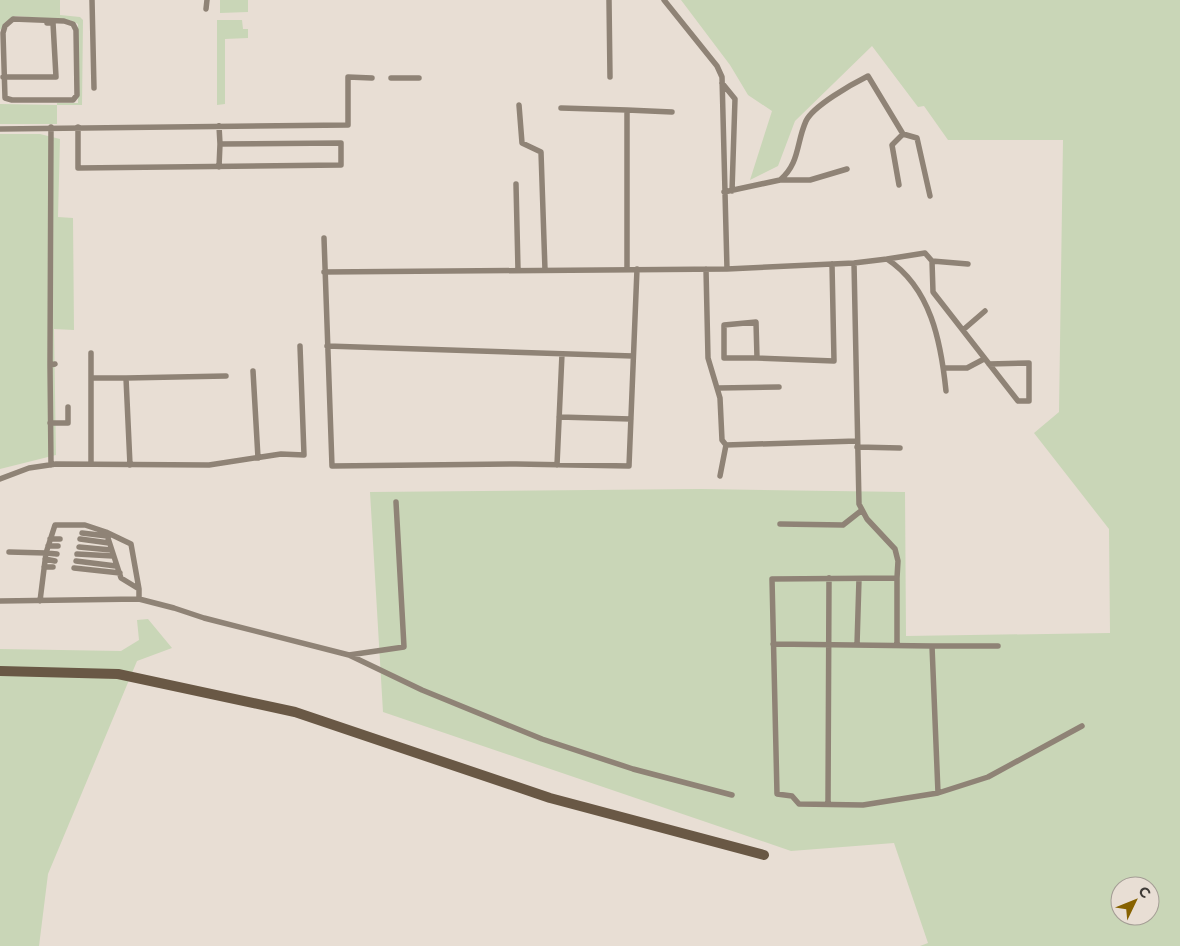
<svg xmlns="http://www.w3.org/2000/svg" width="1180" height="946" font-family="Montserrat,sans-serif">
<style>
.green{fill:#c9d6b7;fill-rule:evenodd}
.lines{fill:none;stroke-linecap:round;stroke-linejoin:round}
.service{stroke:#8f8376;stroke-width:5.5}
.secondary{stroke:#695845;stroke-width:10}
</style>
<rect width="100%" height="100%" fill="#e8ded4"/>
<!-- green -->
<path class="green" d="M 0,0 L 60,0 L 60,15 L 80,17 L 83,20 L 82,105 L 57,105 L 57,124 L 0,124 L 0,104 L 57,105 L 57,103 L 78,103 L 78,24 L 70,20 L 15,16 L 0,30 Z
M 220,0 L 248,0 L 248,12 L 220,13 Z
M 681,0 L 1180,0 L 1180,946 L 920,946 L 928,943 L 894,843 L 791,851 L 383,712 L 370,492 L 701,489 L 905,492 L 906,636 L 1110,633 L 1109,529 L 1034,433 L 1059,412 L 1063,140 L 948,140 L 924,106 L 918,107 L 872,46 L 795,121 L 778,166 L 750,180 L 772,111 L 748,95 L 730,65 ZM 1120,886 L 1150,886 L 1150,916 L 1120,916 Z
M 217,20 L 242,20 L 243,29 L 248,29 L 248,38 L 225,39 L 225,104 L 217,105 Z
M 0,134 L 40,134 L 60,139 L 58,217 L 73,218 L 74,330 L 54,329 L 56,455 L 0,469 Z
M 148,619 L 172,648 L 137,661 L 48,874 L 39,946 L 0,946 L 0,649 L 121,651 L 139,640 L 137,620 Z"/>
<g class="lines">
<!-- service -->
<path class="service" d="M 92,0 L 94,88
M 609,0 L 610,77
M 664,0 L 717,66 L 722,77 L 727,269
M 206,9 L 207,0
M 13,19 L 64,21 L 73,24 L 76,30 L 77,95 L 73,100 L 12,100 L 5,98 L 3,33 L 5,26 Z
M 3,77 L 56,77 L 53,23 L 47,23
M 391,78 L 419,78
M 722,83 L 735,99 L 732,191
M 519,105 L 522,143 L 541,152 L 545,270
M 561,108 L 627,110
M 51,127 L 50,365 L 55,364
M 78,127 L 78,168 L 341,165 L 341,143 L 220,144 L 219,126
M 0,129 L 348,125 L 348,77 L 372,78
M 219,167 L 220,144
M 780,180 C 800,163 796,143 806,121 C 813,106 852,84 868,76 L 903,134 L 917,138 L 930,196
M 516,184 L 518,270
M 899,185 L 892,145 L 903,134
M 724,192 L 780,180 L 810,180 L 847,169
M 324,238 L 332,466 L 516,464 L 629,466 L 637,269
M 887,259 L 925,253 L 932,261 L 968,264
M 932,261 L 933,292 L 1018,401 L 1029,401 L 1029,363 L 989,364
M 854,263 L 859,504 L 867,519 L 895,549 L 898,561 L 897,578 L 772,579 L 777,794 L 792,796 L 799,804 L 863,805 L 938,793 L 988,777 L 1082,726
M 627,269 L 627,110 L 672,112
M 706,269 L 708,358 L 720,398 L 722,440 L 726,445 L 857,441
M 324,272 L 727,269 L 854,263 L 887,259 C 931,288 941,342 946,391
M 963,330 L 985,311
M 327,346 L 633,356
M 757,358 L 724,358 L 724,325 L 756,322 L 757,358 L 834,361 L 832,264
M 50,365 L 51,465
M 944,368 L 967,368 L 984,359
M 253,371 L 258,458
M 91,378 L 126,378
M 718,388 L 779,387
M 559,417 L 631,419
M 50,423 L 68,423 L 68,407
M 857,447 L 900,448
M 91,464 L 91,353
M 130,465 L 126,378 L 226,376
M 557,465 L 562,354
M 720,476 L 726,445
M 0,479 L 29,468 L 56,464 L 209,465 L 281,454 L 304,455 L 300,346
M 780,524 L 843,525 L 862,510
M 106,532 L 131,544 L 139,589
M 82,533 L 107,536
M 50,539 L 60,539
M 80,539 L 109,543
M 48,546 L 58,546
M 79,547 L 111,550
M 9,552 L 46,553 L 40,601
M 57,554 L 46,553 L 55,525 L 85,525 L 106,532 L 121,578 L 139,589 L 139,599
M 77,554 L 113,556
M 45,559 L 55,561
M 76,561 L 116,566
M 44,567 L 53,567
M 74,568 L 120,573
M 0,601 L 139,599 L 174,608 L 204,618 L 349,655 L 422,690 L 542,739 L 633,769 L 732,795
M 773,644 L 932,646 L 938,793
M 857,645 L 859,579
M 897,645 L 897,578
M 932,646 L 998,646
M 349,655 L 404,647 L 396,502
M 828,804 L 829,578"/>
<!-- secondary -->
<path class="secondary" d="M 0,671 L 118,674 L 295,712 L 550,798 L 764,855"/>
</g>
<!-- north arrow -->
<g transform="translate(1135 901) rotate(47)"><circle r="24" fill="#e8ded4" stroke="#a49d95"/>
<path d="M0-4L9 19L0 12L-9 19Z" fill="#876200"/>
<text y="-8" font-size="14" font-weight="bold" text-anchor="middle" fill="#3f3b37">С</text>
</g>
</svg>
